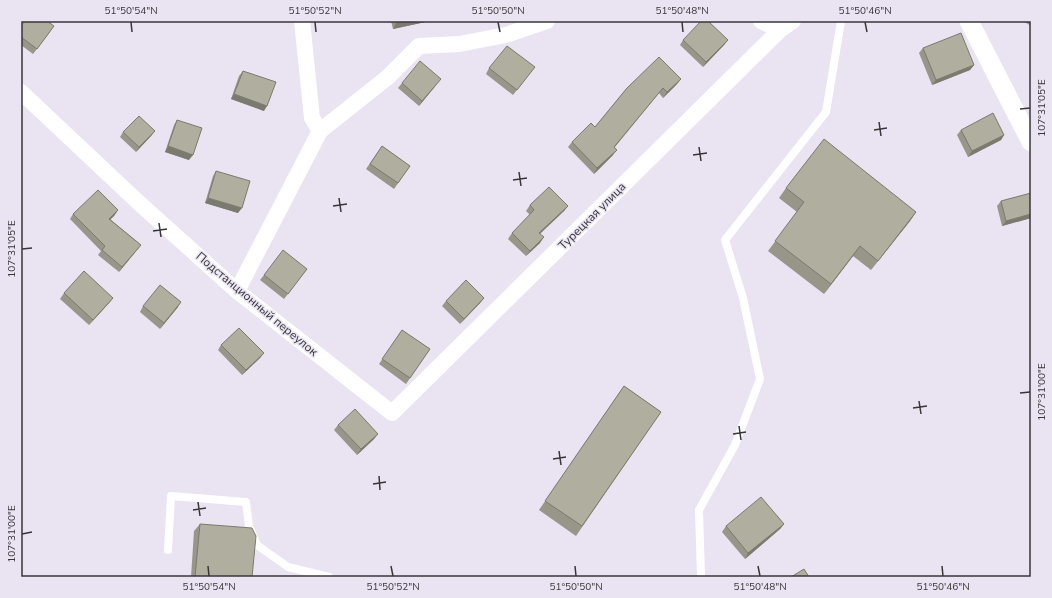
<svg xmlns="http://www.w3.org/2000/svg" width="1052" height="598" font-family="'Nunito Sans',sans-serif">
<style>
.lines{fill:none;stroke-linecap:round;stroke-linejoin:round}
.service{stroke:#fff;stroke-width:8}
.minor{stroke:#fff;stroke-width:16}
.tertiary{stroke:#fff;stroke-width:19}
.wall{fill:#979689}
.shaded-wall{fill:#7b7a6f}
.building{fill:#b0ae9f;stroke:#7b7a6f}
.ticks{fill:none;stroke:#38363b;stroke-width:1.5}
.labels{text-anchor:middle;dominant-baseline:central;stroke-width:3;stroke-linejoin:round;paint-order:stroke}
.street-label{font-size:12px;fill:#38363b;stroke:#eae3f1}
.neatline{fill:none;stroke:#38363b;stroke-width:1.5}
.ticks-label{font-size:10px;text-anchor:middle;fill:#38363b}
</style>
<rect width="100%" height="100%" fill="#eae3f1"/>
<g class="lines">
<!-- service -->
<path class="service" d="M 168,550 L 171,496 L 246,502 L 249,526 L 257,545 L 288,567 L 329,577
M 701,577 L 699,510 L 735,445 L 760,379 L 743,298 L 725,240 L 826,112 L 841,21"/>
<!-- minor -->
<path class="minor" d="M 302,21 L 312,118 L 320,131
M 761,21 L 780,30
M 21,92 L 138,202 L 237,291 L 392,413 L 780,30 L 793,21
M 237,291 L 320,131 L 388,77 L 419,46 L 459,44 L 506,35 L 547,21"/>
<!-- tertiary -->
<path class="tertiary" d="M 969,21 L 1031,142"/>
</g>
<!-- wall -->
<path class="wall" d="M 391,21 L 430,21 L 393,29 Z
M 1023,21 L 1031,21 L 1031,26 Z
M 21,26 L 50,32 L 33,54 L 21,45 Z
M 683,40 L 728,40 L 724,45 L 703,67 L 680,45 Z
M 923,48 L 974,65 L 970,70 L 932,85 L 919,53 Z
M 489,68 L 531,72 L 513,95 L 486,74 Z
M 243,71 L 264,111 L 231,99 L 239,76 Z
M 681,79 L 677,84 L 663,98 L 659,93 L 615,147 L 613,155 L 594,174 L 568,147 L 572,142 L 595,127 L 627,88 Z
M 402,83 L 437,84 L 419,106 L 398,88 Z
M 177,120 L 189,160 L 165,152 L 174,125 Z
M 961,130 L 1004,135 L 1001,140 L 968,157 L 957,135 Z
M 155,131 L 151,136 L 136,152 L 120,137 L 123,132 Z
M 382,146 L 410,166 L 394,189 L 366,169 Z
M 216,171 L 238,213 L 205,203 L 213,176 Z
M 786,188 L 916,212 L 910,221 L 871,270 L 853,256 L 824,294 L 768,251 L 797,212 L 779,198 Z
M 1031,193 L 1031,218 L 1002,226 L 997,206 L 1001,201 Z
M 530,205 L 568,206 L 564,211 L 540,234 L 540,243 L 526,256 L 508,239 L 512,233 L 530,215 L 526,211 Z
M 118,210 L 114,216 L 110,219 L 141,245 L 119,272 L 98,255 L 101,251 L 70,219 L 73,214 Z
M 307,269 L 284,299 L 260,280 L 264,275 Z
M 64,293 L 113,298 L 109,303 L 89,325 L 60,299 Z
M 484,298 L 480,303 L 460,324 L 442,306 L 446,301 Z
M 143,306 L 178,307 L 160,329 L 140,312 Z
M 402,330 L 430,349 L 406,384 L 379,364 Z
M 221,345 L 264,353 L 260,358 L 242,375 L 218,350 Z
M 624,386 L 661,412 L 576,536 L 539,510 Z
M 338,425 L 378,434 L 374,439 L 357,455 L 334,430 Z
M 200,524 L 252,577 L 191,577 L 194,531 Z
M 784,524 L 780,529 L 745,559 L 722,532 L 726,526 Z"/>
<!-- shaded-wall -->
<path class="shaded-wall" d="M 408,21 L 430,21 L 393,29 L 396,23 Z
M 728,40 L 724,45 L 703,67 L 706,62 Z
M 974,65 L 970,70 L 932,85 L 936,80 Z
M 441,79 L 437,84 L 419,106 L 422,101 Z
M 681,79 L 677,84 L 663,98 L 667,92 Z
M 234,94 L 267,106 L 264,111 L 231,99 Z
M 155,131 L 151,136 L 136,152 L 139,147 Z
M 1004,135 L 1001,140 L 968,157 L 972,151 Z
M 168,146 L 193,155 L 189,160 L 165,152 Z
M 617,150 L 613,155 L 594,174 L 597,168 Z
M 208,198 L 242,208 L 238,213 L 205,203 Z
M 568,206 L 564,211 L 535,238 L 539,233 Z
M 118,210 L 114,216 L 106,224 L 109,219 Z
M 916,212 L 910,221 L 871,270 L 878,261 Z
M 1031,214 L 1031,218 L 1002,226 L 1006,221 Z
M 544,237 L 540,243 L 526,256 L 530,251 Z
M 141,245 L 137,250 L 119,272 L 122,267 Z
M 860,246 L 853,256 L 824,294 L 831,284 Z
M 113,298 L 109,303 L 89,325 L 93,320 Z
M 484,298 L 480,303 L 460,324 L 464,319 Z
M 181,302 L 178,307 L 160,329 L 164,323 Z
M 264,353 L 260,358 L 242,375 L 246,370 Z
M 378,434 L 374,439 L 357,455 L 361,449 Z
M 784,524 L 780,529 L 745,559 L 748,553 Z"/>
<!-- building -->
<path class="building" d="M 25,21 L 47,21 L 54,26 L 37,49 L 21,37 L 21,26 Z
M 396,21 L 408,21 L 396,23 Z
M 701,21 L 708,21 L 728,40 L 706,62 L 683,40 Z
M 961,33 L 974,65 L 936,80 L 923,48 Z
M 507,46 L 535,67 L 517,90 L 489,68 Z
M 659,57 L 681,79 L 667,92 L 663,88 L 614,147 L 617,150 L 597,168 L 572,142 L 591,123 L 595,127 L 627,88 Z
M 420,61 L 441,79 L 422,101 L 402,83 Z
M 243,71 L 276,82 L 267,106 L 234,94 Z
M 993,113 L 1004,135 L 972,151 L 961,130 Z
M 139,116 L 155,131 L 139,147 L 123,132 Z
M 177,120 L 202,128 L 193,155 L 168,146 Z
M 824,139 L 916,212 L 878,261 L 860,246 L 831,284 L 775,241 L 804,202 L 786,188 Z
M 382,146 L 410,166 L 398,183 L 370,164 Z
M 216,171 L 250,181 L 242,208 L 208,198 Z
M 549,187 L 568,206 L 539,233 L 544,237 L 530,251 L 512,233 L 534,210 L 530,205 Z
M 98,190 L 118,210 L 109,219 L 141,245 L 122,267 L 102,250 L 105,246 L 73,214 Z
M 1031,193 L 1031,214 L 1006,221 L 1001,201 Z
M 283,250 L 307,269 L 288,294 L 264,275 Z
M 84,271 L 113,298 L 93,320 L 64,293 Z
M 466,280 L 484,298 L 464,319 L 446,301 Z
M 160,285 L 181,302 L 164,323 L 143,306 Z
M 239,328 L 264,353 L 246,370 L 221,345 Z
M 402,330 L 430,349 L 410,378 L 382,359 Z
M 624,386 L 661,412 L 582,526 L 545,501 Z
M 355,409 L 378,434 L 361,449 L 338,425 Z
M 761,497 L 784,524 L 748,553 L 726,526 Z
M 200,524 L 252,528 L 256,536 L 252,577 L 195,577 Z
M 804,569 L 809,577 L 791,577 Z"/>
<!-- ticks -->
<path class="ticks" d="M 131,22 L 132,32M 315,22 L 316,32M 498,22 L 500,32M 682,22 L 683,32M 865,22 L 867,32M 1020,109 L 1030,108M 879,122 L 881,136M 874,130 L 887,128M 699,147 L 701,161M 693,155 L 707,153M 519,172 L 521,186M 513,180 L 527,178M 339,198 L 341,212M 333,206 L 347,204M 159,223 L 161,237M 153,231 L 167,229M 22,249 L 32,248M 1020,393 L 1030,392M 919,401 L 921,414M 913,408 L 927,406M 739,426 L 741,440M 733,434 L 746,432M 559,451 L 561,465M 553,459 L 566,457M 379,476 L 380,490M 373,484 L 386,482M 198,502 L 200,516M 193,510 L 206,508M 22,534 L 32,532M 208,566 L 209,576M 391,566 L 393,576M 575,566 L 576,576M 758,566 L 760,576M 942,566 L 943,576"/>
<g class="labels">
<!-- street labels -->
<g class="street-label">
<text transform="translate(592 216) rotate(-45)">Турецкая улица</text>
<text transform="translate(257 304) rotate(40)">Подстанционный переулок</text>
</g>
</g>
<!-- border -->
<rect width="1052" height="598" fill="none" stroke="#eae3f1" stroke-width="44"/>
<rect x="22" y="22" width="1008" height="554" class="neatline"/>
<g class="ticks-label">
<text x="131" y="14">51°50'54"N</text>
<text x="315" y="14">51°50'52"N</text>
<text x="498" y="14">51°50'50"N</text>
<text x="682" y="14">51°50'48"N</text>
<text x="865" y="14">51°50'46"N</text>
<text transform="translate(1041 108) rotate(-90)" y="4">107°31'05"E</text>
<text transform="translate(11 249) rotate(-90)" y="4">107°31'05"E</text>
<text transform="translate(1041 392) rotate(-90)" y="4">107°31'00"E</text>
<text transform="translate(11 534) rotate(-90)" y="4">107°31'00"E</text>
<text x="209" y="590">51°50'54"N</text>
<text x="393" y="590">51°50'52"N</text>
<text x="576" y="590">51°50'50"N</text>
<text x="760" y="590">51°50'48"N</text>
<text x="943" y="590">51°50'46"N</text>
</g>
</svg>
